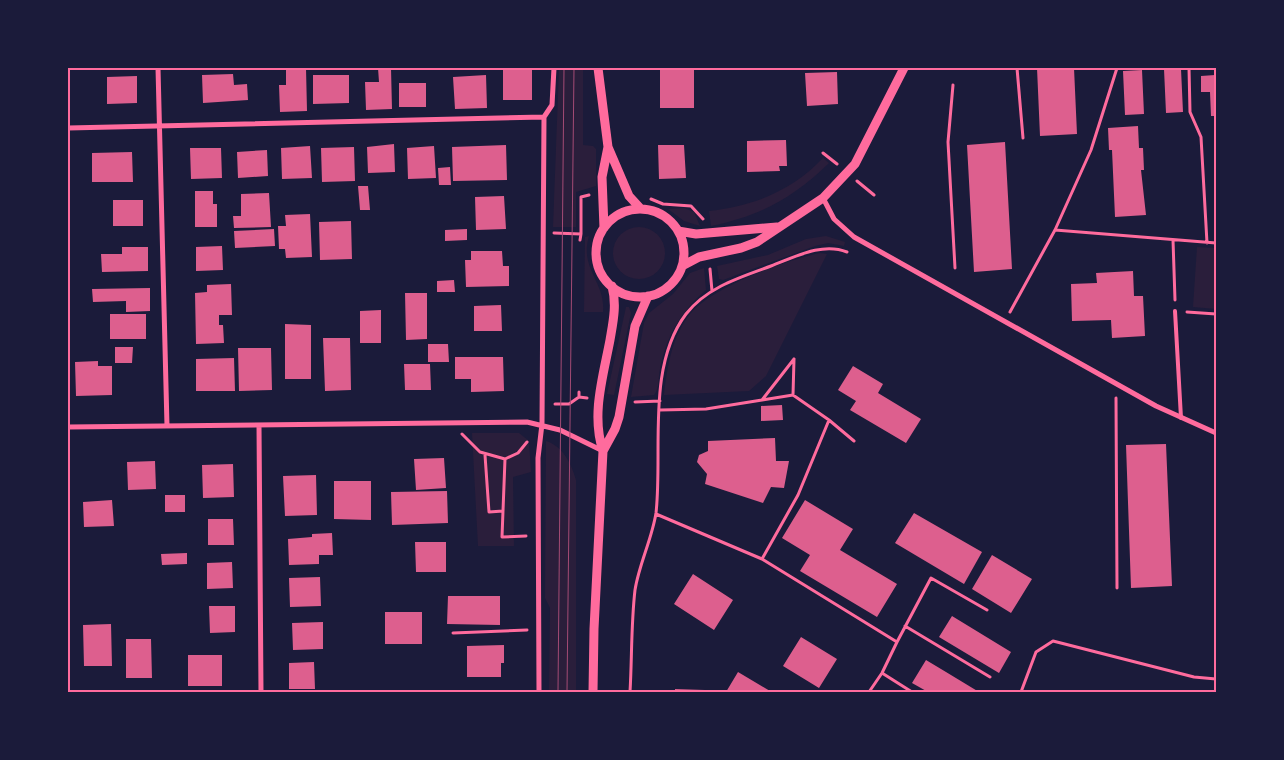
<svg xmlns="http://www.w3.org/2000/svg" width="1284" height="760" font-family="Lato,sans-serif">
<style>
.green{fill:#2a1e3b}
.building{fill:#dd5f8e}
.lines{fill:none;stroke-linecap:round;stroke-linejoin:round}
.path{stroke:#ff6b9d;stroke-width:3}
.service{stroke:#ff6b9d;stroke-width:4}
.minor{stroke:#ff6b9d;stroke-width:5}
.tertiary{stroke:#ff6b9d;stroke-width:9}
.tram{stroke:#a44b75;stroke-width:1}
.neatline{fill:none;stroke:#ff6b9d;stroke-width:2}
</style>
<rect width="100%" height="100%" fill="#1b1b3a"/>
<!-- green -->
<path class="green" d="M 559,68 L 583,68 L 583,145 L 593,146 L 596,149 L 596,186 L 576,192 L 576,227 L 553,227 Z
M 823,158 L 829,163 C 793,198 760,216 711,226 L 709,211 C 753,206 792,191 823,158 Z
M 684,208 L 694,212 L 700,226 L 684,221 L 668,209 Z
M613 253a26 26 0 1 1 52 0a26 26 0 1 1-52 0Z
M 589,236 C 579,269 606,282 603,312 L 584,312 L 585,237 Z
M 826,236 L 845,242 L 844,246 L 828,243 L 815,246 L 723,280 L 719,279 L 717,266 L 768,255 L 806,239 Z
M 1197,247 L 1216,248 L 1216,309 L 1193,307 Z
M 820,253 L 827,254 L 766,376 L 749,391 L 664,395 C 667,369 671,341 687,318 C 707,288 784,261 820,253 Z
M 704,268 L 706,290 C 681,311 666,337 660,369 C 658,377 660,388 654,395 L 631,397 L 644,323 L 649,313 L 673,294 L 690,273 Z
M 626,307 L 629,307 L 631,313 L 614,395 L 607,394 Z
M 472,433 L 519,433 L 529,441 L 531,472 L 513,477 L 514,546 L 478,546 Z
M 546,441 C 563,446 572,465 576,480 L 576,692 L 549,692 L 550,608 L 545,598 Z"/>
<!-- building -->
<path class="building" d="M 286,68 L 306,68 L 307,111 L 280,112 L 279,85 L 286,85 Z
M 378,68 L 391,68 L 392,109 L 366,110 L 365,82 L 379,82 Z
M 503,68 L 532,68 L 532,100 L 503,100 Z
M 660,68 L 694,68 L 694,108 L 660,108 Z
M 1037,68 L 1074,68 L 1077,134 L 1040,136 Z
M 1164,69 L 1181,69 L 1183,112 L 1166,113 Z
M 1142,70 L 1144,114 L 1125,115 L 1123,71 Z
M 837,72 L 838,104 L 807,106 L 805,73 Z
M 233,74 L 234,85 L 247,84 L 248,100 L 203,103 L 202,75 Z
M 313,75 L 349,75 L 349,103 L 313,104 Z
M 486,75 L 487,108 L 455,109 L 453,77 Z
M 1215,75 L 1216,116 L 1211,116 L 1210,92 L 1201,92 L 1201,76 Z
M 137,76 L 137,103 L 107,104 L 107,77 Z
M 399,83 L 426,83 L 426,107 L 399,107 Z
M 1138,126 L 1139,148 L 1143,148 L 1144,170 L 1141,170 L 1146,215 L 1115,217 L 1112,150 L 1109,150 L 1108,128 Z
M 786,140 L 787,166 L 779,166 L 780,171 L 747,172 L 747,141 Z
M 1005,142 L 1012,269 L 974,272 L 967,145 Z
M 394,144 L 395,172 L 368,173 L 367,147 Z
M 506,145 L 507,180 L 453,181 L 452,147 Z
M 658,145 L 684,145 L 686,178 L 659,179 Z
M 310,146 L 312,178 L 282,179 L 281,148 Z
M 434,146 L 436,178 L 408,179 L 407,148 Z
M 354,147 L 355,181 L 322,182 L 321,148 Z
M 190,148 L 221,148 L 222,178 L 191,179 Z
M 267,150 L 268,176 L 238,178 L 237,152 Z
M 132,152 L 133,182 L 92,182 L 92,153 Z
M 450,167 L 451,185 L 439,185 L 438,168 Z
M 358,186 L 368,186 L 370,210 L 360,210 Z
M 195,191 L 213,191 L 213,204 L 217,204 L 217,227 L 195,227 Z
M 269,193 L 271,227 L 234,228 L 233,216 L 241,216 L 241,194 Z
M 504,196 L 506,229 L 476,230 L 475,197 Z
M 113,200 L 143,200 L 143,226 L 113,226 Z
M 310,214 L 312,257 L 286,258 L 285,249 L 279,249 L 278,226 L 286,226 L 285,215 Z
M 351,221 L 352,259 L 320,260 L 319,222 Z
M 274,229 L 275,246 L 235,248 L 234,231 Z
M 467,229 L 467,240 L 445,241 L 445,230 Z
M 222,246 L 223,270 L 196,271 L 196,247 Z
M 122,247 L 148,247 L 148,271 L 102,272 L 101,254 L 122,254 Z
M 471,251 L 502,251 L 503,266 L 509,266 L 509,286 L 466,287 L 465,260 L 471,260 Z
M 1133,271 L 1134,296 L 1143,296 L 1145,336 L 1112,338 L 1111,320 L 1072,321 L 1071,284 L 1097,283 L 1096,273 Z
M 454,280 L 455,292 L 437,292 L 437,281 Z
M 231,284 L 232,315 L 219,315 L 219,325 L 223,325 L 224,343 L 196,344 L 195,293 L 207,292 L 207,285 Z
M 150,288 L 150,311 L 126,312 L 126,301 L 93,302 L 92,289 Z
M 405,293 L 427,293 L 427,339 L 406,340 Z
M 501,305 L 502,331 L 474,331 L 474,306 Z
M 381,310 L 381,343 L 360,343 L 360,311 Z
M 110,314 L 146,314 L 146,339 L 110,339 Z
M 285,324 L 311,325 L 311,379 L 285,379 Z
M 323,338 L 350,338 L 351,390 L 325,391 Z
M 428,344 L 448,344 L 449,362 L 428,362 Z
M 115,347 L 133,347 L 132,363 L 115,363 Z
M 238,348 L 271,348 L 272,390 L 239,391 Z
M 455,357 L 503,357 L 504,391 L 471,392 L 471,379 L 455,379 Z
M 234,358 L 235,391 L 196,391 L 196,359 Z
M 98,361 L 98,366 L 112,366 L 112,395 L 76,396 L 75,362 Z
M 404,364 L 430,364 L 431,390 L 405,390 Z
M 853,366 L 883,384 L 878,393 L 921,419 L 906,443 L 850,410 L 856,401 L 838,390 Z
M 782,405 L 783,420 L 761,421 L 761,406 Z
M 775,438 L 776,461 L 789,461 L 784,488 L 771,487 L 763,503 L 705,484 L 707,474 L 697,462 L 699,455 L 708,451 L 708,441 Z
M 1166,444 L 1172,586 L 1131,588 L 1126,445 Z
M 444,458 L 446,488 L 416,490 L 414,459 Z
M 155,461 L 156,489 L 128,490 L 127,462 Z
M 233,464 L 234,497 L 203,498 L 202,465 Z
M 316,475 L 317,515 L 285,516 L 283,476 Z
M 334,481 L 371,481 L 371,520 L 334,519 Z
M 447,491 L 448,523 L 392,525 L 391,492 Z
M 165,495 L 185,495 L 185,512 L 165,512 Z
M 112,500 L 114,526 L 84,527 L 83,502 Z
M 805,500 L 853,529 L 840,550 L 897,584 L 877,617 L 800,571 L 810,555 L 782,538 Z
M 914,513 L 982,552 L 964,584 L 895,543 Z
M 208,519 L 233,519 L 234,545 L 208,545 Z
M 332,533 L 333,555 L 319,555 L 319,564 L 289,565 L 288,539 L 312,537 L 312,534 Z
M 415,542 L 446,542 L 446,572 L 416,572 Z
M 187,553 L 187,564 L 162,565 L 161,554 Z
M 992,555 L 1032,579 L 1011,613 L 972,589 Z
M 232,562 L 233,588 L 207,589 L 207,563 Z
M 693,574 L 733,600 L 714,630 L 674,604 Z
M 320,577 L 321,606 L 290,607 L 289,578 Z
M 448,596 L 500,596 L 500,625 L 447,624 Z
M 209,606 L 235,606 L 235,632 L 210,633 Z
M 385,612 L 422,612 L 422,644 L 385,644 Z
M 952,616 L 1011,652 L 999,673 L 939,637 Z
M 323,622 L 323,649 L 293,650 L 292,623 Z
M 111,624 L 112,666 L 84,666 L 83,625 Z
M 801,637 L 837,659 L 819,688 L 783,666 Z
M 126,639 L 151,639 L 152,678 L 126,678 Z
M 504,645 L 504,663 L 501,663 L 501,677 L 467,677 L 467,646 Z
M 188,655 L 222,655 L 222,686 L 188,686 Z
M 926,660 L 946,672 L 979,692 L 928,692 L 912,683 Z
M 314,662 L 315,689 L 289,689 L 289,663 Z
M 738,672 L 770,691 L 769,692 L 726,692 Z
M 675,689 L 705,690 L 705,692 L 675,692 Z"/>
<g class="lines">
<!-- path -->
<path class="path" d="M 1017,68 L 1023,138
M 1189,68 L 1190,112 L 1201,137 L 1207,243
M 953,85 L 948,142 L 955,268
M 823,153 L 837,164
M 857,181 L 874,195
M 651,199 L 663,204 L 691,206 L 703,219
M 1055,230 L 1216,243
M 554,233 L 581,234 L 581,197 L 589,195
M 580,240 L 581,234
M 1173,240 L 1175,300
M 710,269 L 712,291
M 1010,312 L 1055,230 L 1091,150 L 1117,68
M 1187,312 L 1216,314
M 793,395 L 794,359
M 579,397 L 579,392
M 1116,398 L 1117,588
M 635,402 L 660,401
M 555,404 L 569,404 L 579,397 L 587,398
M 660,410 L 706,409 L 762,400
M 829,420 L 854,441
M 462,434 L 480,452 L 505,459
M 485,455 L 489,512 L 503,511
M 656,514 L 762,559 L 897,642 L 882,673 L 869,692
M 526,536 L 502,537 L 505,459 L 518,453 L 527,442
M 762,559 L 798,495 L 829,420 L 793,395 L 762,400 L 794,359
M 905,626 L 990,677
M 453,633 L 527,630
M 897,642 L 931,578 L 987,610
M 882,673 L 912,692
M 630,692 C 632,659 631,624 635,590 C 639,564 652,539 656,513 C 663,451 646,367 686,314 C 707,287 741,277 771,266 C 795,257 822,242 847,252
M 1021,692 L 1036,652 L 1053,641 L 1194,677 L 1216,679"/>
<!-- service -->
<path class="service" d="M 1175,311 L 1181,418"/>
<!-- minor -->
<path class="minor" d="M 158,68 L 167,426
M 68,128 L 544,117
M 823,198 L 834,219 L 854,237 L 1156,406 L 1216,433
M 259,425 L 261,692
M 68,427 L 527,422 L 560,430 L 603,451
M 539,692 L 538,458 L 542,424 L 544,117 L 552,105 L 554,68"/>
<!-- tertiary -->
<path class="tertiary" d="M 598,68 L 608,147 L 602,177 L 604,228
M 608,147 L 629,196 L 640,208
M596 253a44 44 0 1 1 88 0a44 44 0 1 1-88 0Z
M 678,231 L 696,234 L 777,227
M 682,266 L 699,257 L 741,248 L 757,242 L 823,198 L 855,164 L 904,68
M 603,451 C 591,415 603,377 610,340 C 613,322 617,305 612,286
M 593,692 L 594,629 L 603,451 L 615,429 L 619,417 L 635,326 L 648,296"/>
<!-- tram -->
<path class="tram" d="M 558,692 L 564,68
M 567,692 L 574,68"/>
</g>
<!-- border -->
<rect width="1284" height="760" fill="none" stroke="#1b1b3a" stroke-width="138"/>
<rect x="69" y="69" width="1146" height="622" class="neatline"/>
</svg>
